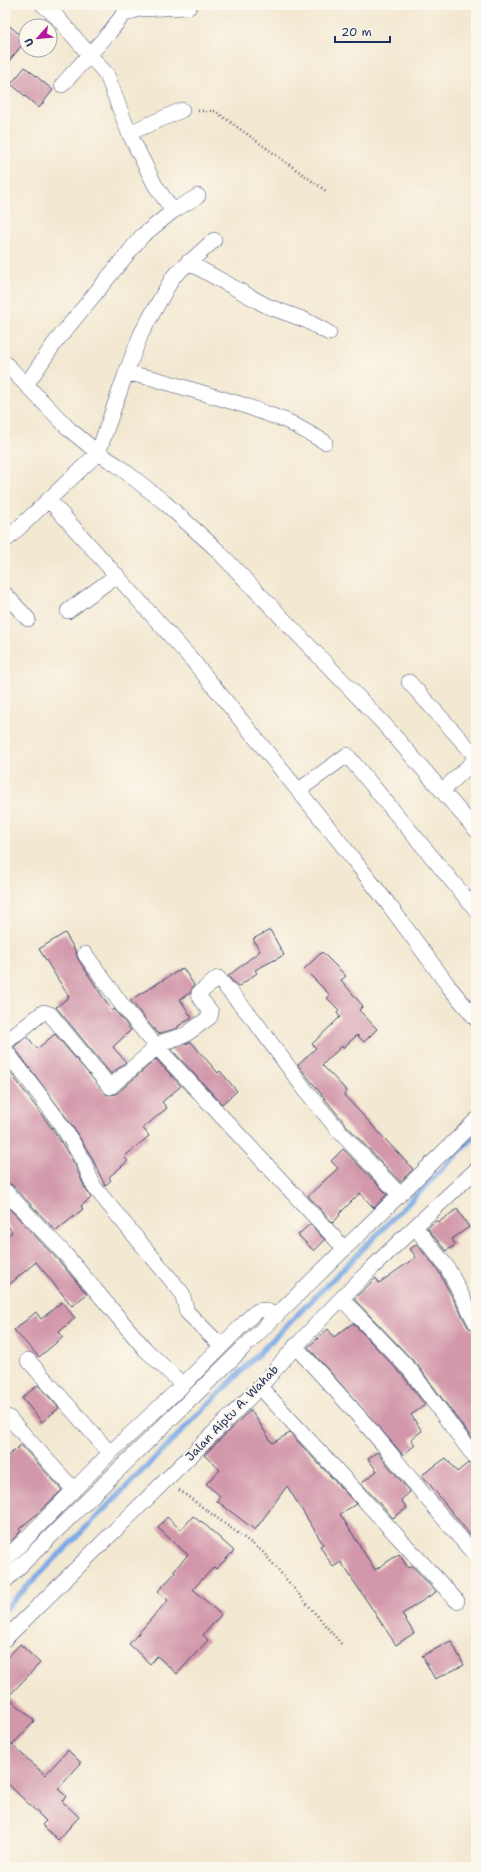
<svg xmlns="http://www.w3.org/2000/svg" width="481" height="1872" font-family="'Shantell Sans',sans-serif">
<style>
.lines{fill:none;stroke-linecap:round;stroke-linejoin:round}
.stream{stroke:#7caae5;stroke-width:5.5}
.building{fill:#d297aa}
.street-casing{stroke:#3b4b6f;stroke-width:16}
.path{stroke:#3b4b6f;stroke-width:2.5;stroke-dasharray:1 3;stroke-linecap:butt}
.street{stroke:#fff;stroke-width:15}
.labels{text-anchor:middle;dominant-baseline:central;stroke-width:4;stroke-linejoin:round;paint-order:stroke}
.street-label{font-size:12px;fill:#1b2f5e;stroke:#fbf7ec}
</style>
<rect width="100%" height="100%" fill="#fbf7ec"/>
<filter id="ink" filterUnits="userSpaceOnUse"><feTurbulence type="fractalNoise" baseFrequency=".025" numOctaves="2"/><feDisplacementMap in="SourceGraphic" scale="8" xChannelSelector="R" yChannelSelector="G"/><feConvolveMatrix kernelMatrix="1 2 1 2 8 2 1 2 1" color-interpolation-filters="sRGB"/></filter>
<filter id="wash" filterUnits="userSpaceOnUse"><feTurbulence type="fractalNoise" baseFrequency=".012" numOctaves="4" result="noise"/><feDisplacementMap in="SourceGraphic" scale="16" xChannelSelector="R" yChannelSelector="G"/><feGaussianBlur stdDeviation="0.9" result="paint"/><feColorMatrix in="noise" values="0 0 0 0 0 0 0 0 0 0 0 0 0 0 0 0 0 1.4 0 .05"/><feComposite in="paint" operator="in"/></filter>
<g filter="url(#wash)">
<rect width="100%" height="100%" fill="#f3e8d1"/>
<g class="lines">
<!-- stream -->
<path class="stream" d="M 5,1609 L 476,1135"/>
</g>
<g id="blocks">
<!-- building -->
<path class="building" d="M 5,22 L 26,40 L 5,66 Z
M 25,67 L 53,90 L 39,108 L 11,84 Z
M 270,930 L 284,955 L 255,970 L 257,973 L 238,987 L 228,976 L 260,951 L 253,939 Z
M 65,933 L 76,952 L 78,959 L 112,1011 L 114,1009 L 131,1030 L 113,1047 L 126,1062 L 111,1074 L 56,1007 L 69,997 L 39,949 Z
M 322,952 L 346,976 L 341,980 L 363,1006 L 359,1010 L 377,1029 L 364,1042 L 357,1035 L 343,1048 L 342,1046 L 322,1065 L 347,1091 L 344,1095 L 413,1169 L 400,1182 L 346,1125 L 298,1065 L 316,1048 L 312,1044 L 340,1017 L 337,1013 L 339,1010 L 327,998 L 330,995 L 304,969 Z
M 183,968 L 194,985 L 190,993 L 180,999 L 192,1018 L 178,1026 L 178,1028 L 158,1034 L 130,1000 Z
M 55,1034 L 107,1095 L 116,1094 L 156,1059 L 181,1086 L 162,1102 L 167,1108 L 143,1128 L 149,1136 L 124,1157 L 128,1161 L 109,1177 L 111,1180 L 105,1186 L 91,1156 L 71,1124 L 14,1047 L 27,1036 L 37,1049 Z
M 191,1042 L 218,1073 L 220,1071 L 237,1091 L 222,1104 L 171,1049 Z
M 5,1065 L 56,1134 L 75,1165 L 85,1188 L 91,1198 L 81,1206 L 83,1209 L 56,1231 L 12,1185 L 5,1182 Z
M 343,1149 L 387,1194 L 374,1208 L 360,1193 L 339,1214 L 340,1215 L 333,1223 L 308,1196 L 338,1168 L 331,1161 Z
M 5,1204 L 58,1260 L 87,1294 L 72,1306 L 36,1262 L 5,1288 L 5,1238 L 12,1232 L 5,1221 Z
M 457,1209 L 469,1227 L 452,1239 L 455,1245 L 446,1251 L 427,1228 L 437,1220 L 439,1222 Z
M 310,1224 L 325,1240 L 314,1251 L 298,1235 Z
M 417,1244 L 439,1272 L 468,1327 L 476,1332 L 476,1444 L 418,1366 L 354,1299 L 376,1278 L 379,1283 L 416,1257 L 410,1249 Z
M 62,1302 L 75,1318 L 59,1332 L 63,1337 L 39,1357 L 14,1330 L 36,1312 L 41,1319 Z
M 353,1323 L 404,1377 L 425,1405 L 411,1415 L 422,1431 L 411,1439 L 415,1445 L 403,1455 L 308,1347 L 328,1329 L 334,1337 Z
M 38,1385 L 59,1408 L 42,1422 L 22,1398 Z
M 251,1410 L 272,1443 L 290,1433 L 356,1504 L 340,1514 L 375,1570 L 399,1554 L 408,1568 L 412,1566 L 436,1592 L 402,1614 L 414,1633 L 396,1645 L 341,1562 L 333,1567 L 320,1546 L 323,1544 L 287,1486 L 255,1530 L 217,1501 L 220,1496 L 206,1484 L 220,1470 L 204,1455 L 245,1415 Z
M 21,1445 L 62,1490 L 37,1514 L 19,1529 L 21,1531 L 5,1547 L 5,1458 Z
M 377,1452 L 410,1492 L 401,1500 L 407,1508 L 393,1518 L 361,1483 L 377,1471 L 368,1459 Z
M 446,1458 L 457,1472 L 468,1463 L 476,1468 L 476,1542 L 422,1475 Z
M 193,1516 L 200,1522 L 201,1521 L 234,1551 L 216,1569 L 214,1567 L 193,1589 L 221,1615 L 203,1635 L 208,1640 L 177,1674 L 157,1656 L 150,1664 L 129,1644 L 168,1600 L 158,1591 L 175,1573 L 173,1571 L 188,1555 L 158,1528 L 167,1517 L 181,1530 Z
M 451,1641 L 464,1665 L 435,1679 L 422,1656 Z
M 20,1644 L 40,1663 L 8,1697 L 35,1721 L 12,1745 L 45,1775 L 68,1750 L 81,1763 L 58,1789 L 66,1796 L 62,1801 L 79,1817 L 58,1840 L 42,1825 L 46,1821 L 5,1781 L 5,1660 Z"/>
</g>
</g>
<g filter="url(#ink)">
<use href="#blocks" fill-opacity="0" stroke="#3b4b6f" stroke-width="1"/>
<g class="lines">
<defs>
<path id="street" d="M 43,5 L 56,16 L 107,75 L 129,133 L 182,110
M 62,85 L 109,33 L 123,15 L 138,9 L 189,7
M 129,133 L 155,185 L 173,211
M 188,262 L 267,306 L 305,320 L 329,333
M 5,363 L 69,429 L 98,453 L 117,465 L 164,502 L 214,547 L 383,723 L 476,830
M 126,373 L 152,378 L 240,404 L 287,421 L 325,442
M 26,385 L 54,344 L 142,236 L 173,211 L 198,196
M 49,500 L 193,661 L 332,832 L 389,905 L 450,988 L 476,1019
M 5,541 L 98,453 L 126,373 L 141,334 L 156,307 L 173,277 L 214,240
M 5,594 L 28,619
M 68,611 L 117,575
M 409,682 L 471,751 L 474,757 L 473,762 L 442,791
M 299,790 L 347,755 L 476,910
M 85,954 L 122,1005 L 157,1047 L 344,1248
M 5,1043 L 41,1014 L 44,1012 L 50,1014 L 110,1087 L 163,1042 L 185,1035 L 210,1017 L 211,1012 L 200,998 L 199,993 L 218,978 L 254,1020 L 306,1091 L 339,1131 L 399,1194
M 5,1050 C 31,1084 60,1119 81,1157 C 87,1167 89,1178 95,1188 L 182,1293 L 187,1312 L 221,1346
M 5,1191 L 65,1254 L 145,1349 L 183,1385
M 415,1227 L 447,1267 L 476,1323
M 342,1299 L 411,1371 L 476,1459
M 295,1346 C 327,1381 360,1416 390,1453 C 418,1488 446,1522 476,1556
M 28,1360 L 110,1453
M 260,1387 L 457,1601
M 5,1416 L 9,1418 L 74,1490
M 5,1560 L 110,1453 L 183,1385 L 252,1315 C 261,1307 266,1310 275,1315
M 5,1581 L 476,1120
M 5,1639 L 260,1387 C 326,1309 401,1239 476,1170"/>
</defs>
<!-- street casing -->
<use href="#street" class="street-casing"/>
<!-- path -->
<path class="path" d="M 198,111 L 215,111 L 326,191
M 179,1490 L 262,1551 L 343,1646"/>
<!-- street -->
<use href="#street" class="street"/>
</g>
</g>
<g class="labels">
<!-- street labels -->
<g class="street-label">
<text transform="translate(232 1413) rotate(-46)">Jalan Aiptu A. Wahab</text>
</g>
</g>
<!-- margin -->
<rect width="481" height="1872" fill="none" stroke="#fbf7ec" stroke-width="20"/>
<!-- north arrow -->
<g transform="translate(38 38) rotate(243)"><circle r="19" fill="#fbf7ec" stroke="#a1a7b3"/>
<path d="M0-3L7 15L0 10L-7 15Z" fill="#b5179e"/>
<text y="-6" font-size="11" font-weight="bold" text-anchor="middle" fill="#1b2f5e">U</text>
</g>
<!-- scale -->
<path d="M335 36v6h55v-6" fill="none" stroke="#1b2f5e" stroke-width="2"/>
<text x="341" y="36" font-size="12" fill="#1b2f5e" stroke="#fbf7ec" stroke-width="3" paint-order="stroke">20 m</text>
</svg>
